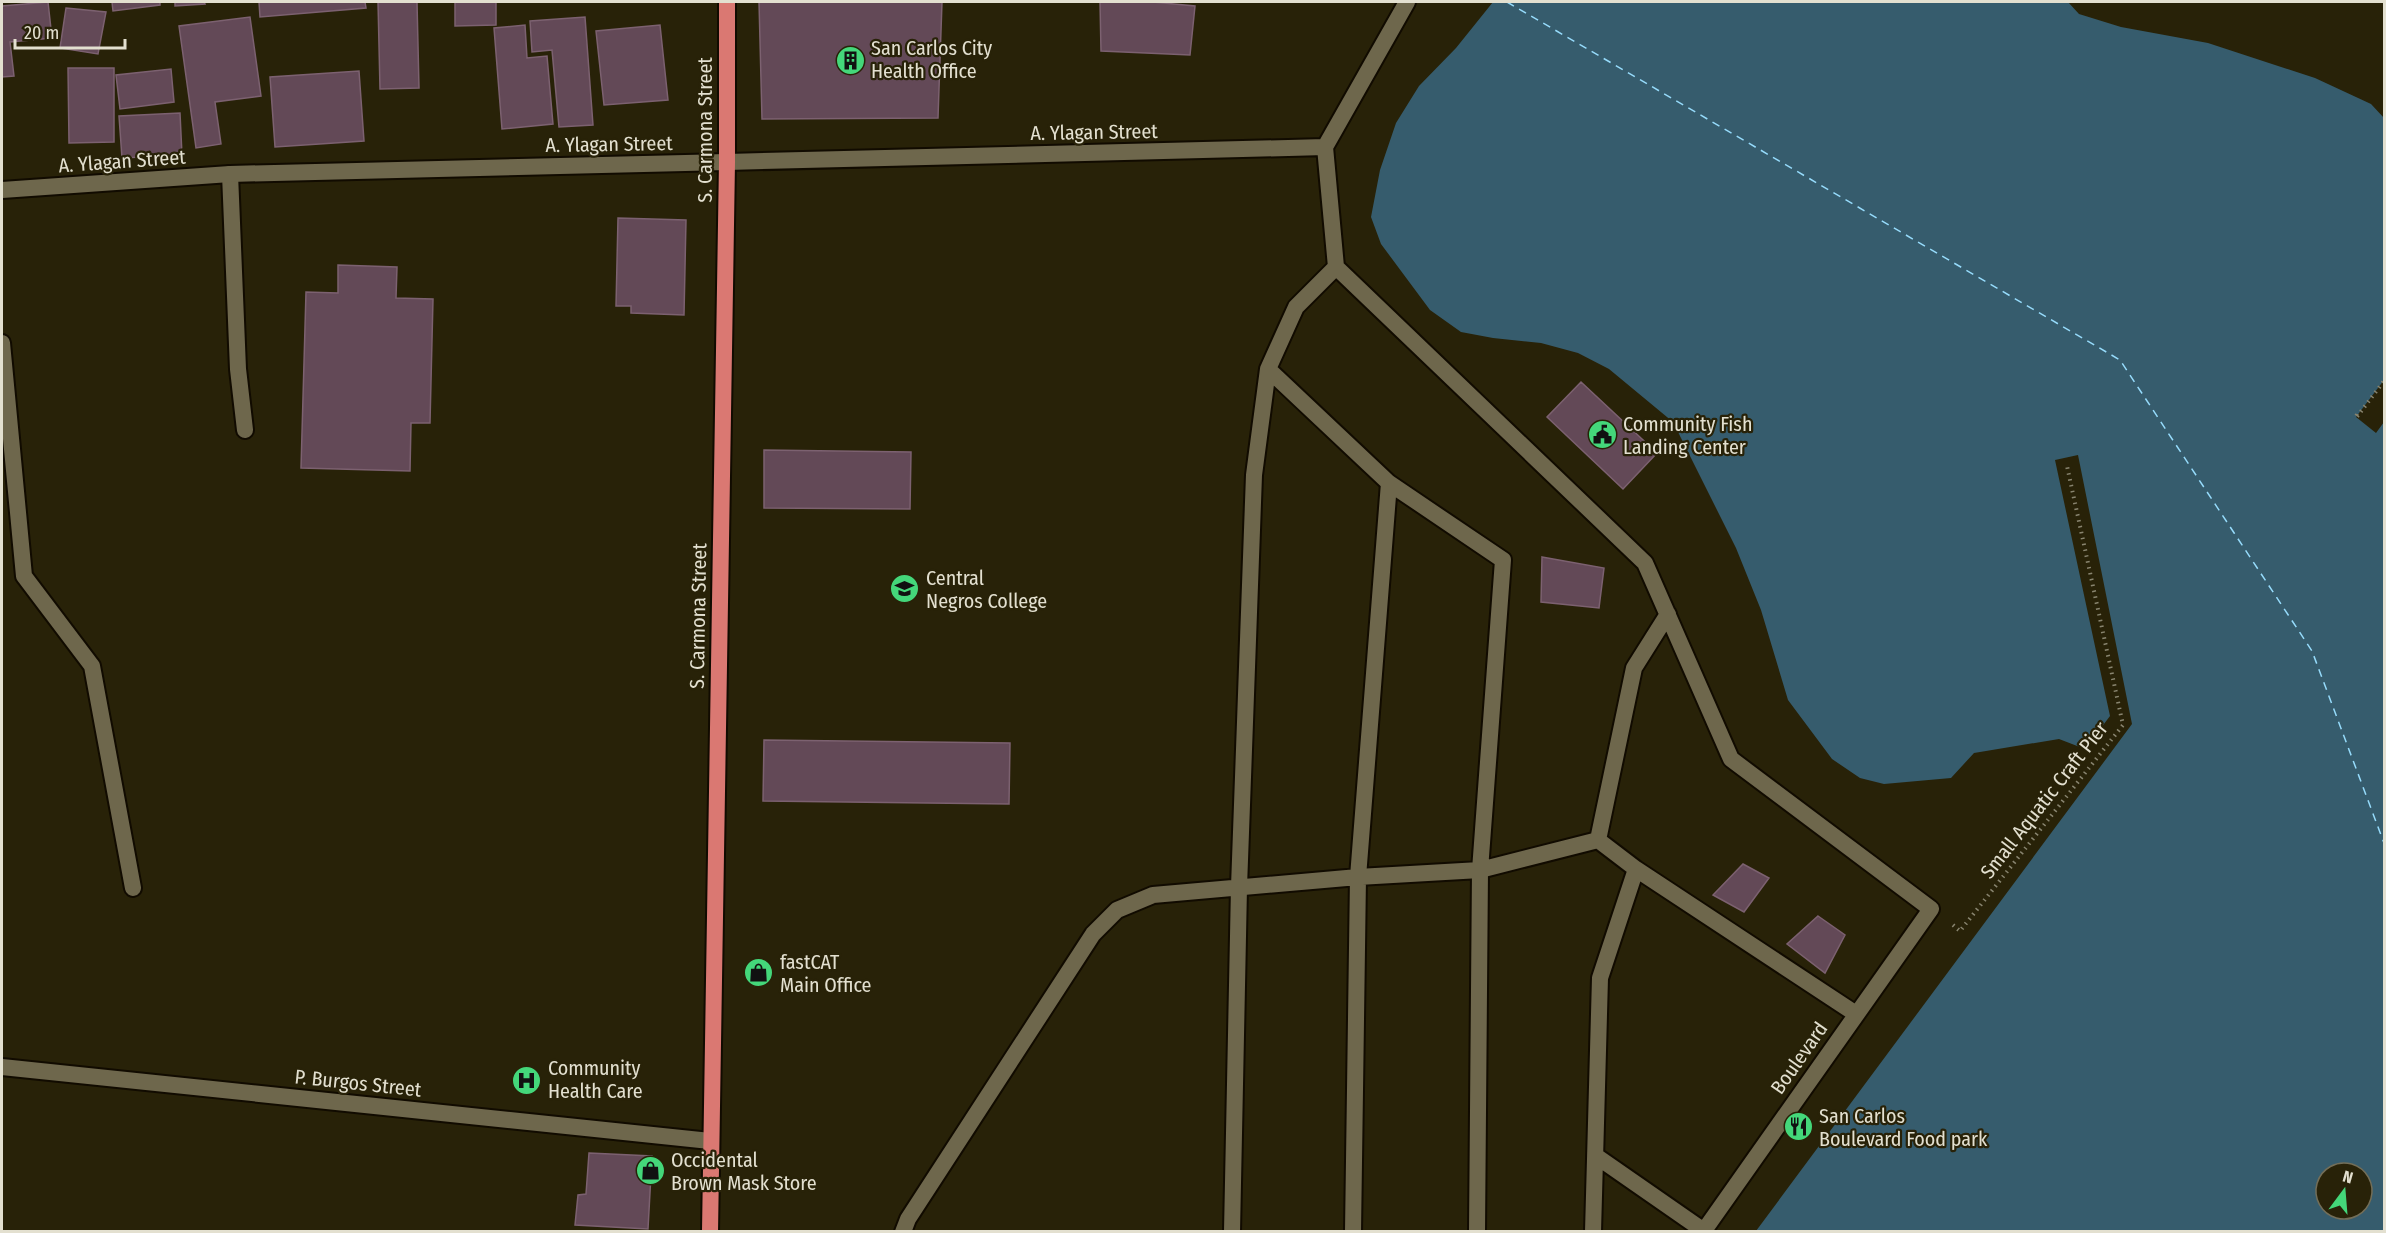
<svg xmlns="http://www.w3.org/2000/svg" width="2386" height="1233" font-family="'Fira Sans Condensed',sans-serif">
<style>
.water{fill:#365c6d;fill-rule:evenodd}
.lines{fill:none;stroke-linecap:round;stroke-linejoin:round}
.ferry{stroke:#96dbfb;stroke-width:1.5;stroke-dasharray:8 6;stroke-linecap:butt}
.building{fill:#634957;stroke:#7c6170;stroke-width:1.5}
.service-casing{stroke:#110b00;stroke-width:20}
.minor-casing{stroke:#110b00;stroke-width:20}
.tertiary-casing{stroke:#110b00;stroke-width:20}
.trunk-casing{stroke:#110b00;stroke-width:20}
.path{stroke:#88846f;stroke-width:4;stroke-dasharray:1.5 4.5;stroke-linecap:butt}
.service{stroke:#6e674c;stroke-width:16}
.minor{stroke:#6e674c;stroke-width:16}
.tertiary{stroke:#6e674c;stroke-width:16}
.trunk{stroke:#da7872;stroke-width:16}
.labels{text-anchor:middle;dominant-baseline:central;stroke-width:4.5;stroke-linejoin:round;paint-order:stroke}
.poi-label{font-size:20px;fill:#e3e0d0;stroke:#282208;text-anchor:start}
.street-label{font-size:20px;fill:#e3e0d0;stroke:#282208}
</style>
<rect width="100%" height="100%" fill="#282208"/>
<!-- water -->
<path class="water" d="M 1493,2 L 2068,2 L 2079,14 L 2121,27 L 2208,43 L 2315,78 L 2371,104 L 2384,118 L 2384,380 L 2356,417 L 2376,433 L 2384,422 L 2384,1231 L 1756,1231 L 2132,724 L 2078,455 L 2055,460 L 2110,716 L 2085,749 L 2059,739 L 1974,753 L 1951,778 L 1884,784 L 1860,778 L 1832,759 L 1788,700 L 1761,610 L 1736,548 L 1673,422 L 1609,369 L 1578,353 L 1541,343 L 1493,338 L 1461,332 L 1430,310 L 1381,244 L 1371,217 L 1380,170 L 1396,123 L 1419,86 L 1456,48 ZM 2326,1173 L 2362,1173 L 2362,1209 L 2326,1209 Z"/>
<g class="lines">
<!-- ferry -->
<path class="ferry" d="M 1507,2 L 2120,360 L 2312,651 L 2384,843"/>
</g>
<!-- building -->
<path class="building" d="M 48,2 L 52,38 L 10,42 L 14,76 L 2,77 L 2,6 Z
M 112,2 L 160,2 L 160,5 L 113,11 Z
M 175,2 L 204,2 L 205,4 L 175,6 Z
M 259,2 L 365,2 L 366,8 L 260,17 Z
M 378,2 L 417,2 L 419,88 L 380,89 Z
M 455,2 L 496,2 L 496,25 L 455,26 Z
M 759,2 L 942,2 L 938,118 L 762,119 Z
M 1100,2 L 1153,2 L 1195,6 L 1190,55 L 1101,51 Z
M 66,8 L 106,12 L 98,54 L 60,48 Z
M 250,17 L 261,96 L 215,102 L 221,144 L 196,148 L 179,26 Z
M 585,17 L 593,125 L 559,127 L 552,50 L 532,52 L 530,21 Z
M 525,25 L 527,58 L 547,56 L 553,124 L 502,129 L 494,28 Z
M 660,25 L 668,100 L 604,105 L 596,31 Z
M 68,68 L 114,68 L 114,142 L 69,143 Z
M 171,69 L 174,102 L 120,109 L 116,75 Z
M 359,71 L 364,141 L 275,147 L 270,77 Z
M 180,113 L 182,155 L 122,158 L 119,116 Z
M 618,218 L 686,220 L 684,315 L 631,313 L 631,306 L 616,306 Z
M 338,265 L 397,267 L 396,298 L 433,299 L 430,423 L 411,423 L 410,471 L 301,468 L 306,292 L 338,293 Z
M 1581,382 L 1657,453 L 1623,489 L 1547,417 Z
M 764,450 L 911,452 L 910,509 L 764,508 Z
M 1542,557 L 1604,568 L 1599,608 L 1541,602 Z
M 764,740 L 1010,743 L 1009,804 L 763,801 Z
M 1743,864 L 1769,878 L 1744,912 L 1713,895 Z
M 1818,916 L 1845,935 L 1825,973 L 1787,944 Z
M 589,1153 L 652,1156 L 648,1229 L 575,1225 L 578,1195 L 586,1194 Z"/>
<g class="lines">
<defs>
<path id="service" d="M 230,174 L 238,369 L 245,430"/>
<path id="minor" d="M 1407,2 L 1325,147 L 1336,267 L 1645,563 L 1731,759 L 1931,909 L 1703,1232
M 727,162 L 1325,147
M 2,343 L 24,576 L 92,666 L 133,888
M 1268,369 L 1389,483 L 1503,560 L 1480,870 L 1477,1232
M 1598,840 L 1636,869 L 1856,1014
M 2,1067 L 710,1141
M 1596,1156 L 1704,1231
M 903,1232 L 908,1219 L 1093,934 L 1117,910 L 1153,895 L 1358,877 L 1480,870 L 1598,840 L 1634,668 L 1668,614
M 1232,1232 L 1239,887 L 1254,475 L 1268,369 L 1296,307 L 1336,267
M 1353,1232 L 1358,877 L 1389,483
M 1593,1232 L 1600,978 L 1636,869"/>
<path id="tertiary" d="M 2,190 L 230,174 L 727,162"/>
<path id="trunk" d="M 710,1232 L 727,162 L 727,2"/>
</defs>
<!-- service casing -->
<use href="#service" class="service-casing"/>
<!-- minor casing -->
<use href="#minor" class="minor-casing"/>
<!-- tertiary casing -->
<use href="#tertiary" class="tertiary-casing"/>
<!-- trunk casing -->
<use href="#trunk" class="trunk-casing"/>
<!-- path -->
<path class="path" d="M 2357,414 L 2356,418 L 2384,381
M 1953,925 L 1960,931 L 2123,725 L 2067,466"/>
<!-- service -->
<use href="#service" class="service"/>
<!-- minor -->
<use href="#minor" class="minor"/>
<!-- tertiary -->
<use href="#tertiary" class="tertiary"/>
<!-- trunk -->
<use href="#trunk" class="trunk"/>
</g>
<!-- icons -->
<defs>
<symbol id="building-disc" viewBox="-11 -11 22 22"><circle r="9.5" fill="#44d77a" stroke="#282208"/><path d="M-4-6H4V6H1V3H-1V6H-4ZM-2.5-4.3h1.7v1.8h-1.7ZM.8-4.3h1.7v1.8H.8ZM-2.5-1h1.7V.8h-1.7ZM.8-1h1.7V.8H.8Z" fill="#111"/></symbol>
<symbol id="civic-disc" viewBox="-11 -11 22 22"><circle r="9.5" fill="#44d77a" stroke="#282208"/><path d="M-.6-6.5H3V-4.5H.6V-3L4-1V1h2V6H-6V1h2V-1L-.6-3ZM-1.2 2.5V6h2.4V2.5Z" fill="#111"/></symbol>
<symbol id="university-disc" viewBox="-11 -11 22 22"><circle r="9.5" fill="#44d77a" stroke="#282208"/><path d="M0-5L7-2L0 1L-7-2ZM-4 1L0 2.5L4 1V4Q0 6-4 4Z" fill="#111"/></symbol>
<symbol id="shop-disc" viewBox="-11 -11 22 22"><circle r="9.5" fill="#44d77a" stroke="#282208"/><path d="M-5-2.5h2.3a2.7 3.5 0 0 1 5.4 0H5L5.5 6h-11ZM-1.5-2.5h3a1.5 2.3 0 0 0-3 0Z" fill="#111"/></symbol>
<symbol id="hospital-disc" viewBox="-11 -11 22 22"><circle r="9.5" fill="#44d77a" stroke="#282208"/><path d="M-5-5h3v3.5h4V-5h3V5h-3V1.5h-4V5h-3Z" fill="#111"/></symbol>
<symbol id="restaurant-disc" viewBox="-11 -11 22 22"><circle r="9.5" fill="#44d77a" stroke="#282208"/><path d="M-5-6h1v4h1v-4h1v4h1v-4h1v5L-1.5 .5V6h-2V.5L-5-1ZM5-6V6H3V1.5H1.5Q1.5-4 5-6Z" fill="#111"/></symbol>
</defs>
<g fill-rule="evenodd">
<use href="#building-disc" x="834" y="44" width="33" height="33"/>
<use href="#civic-disc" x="1586" y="418" width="33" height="33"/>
<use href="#university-disc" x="888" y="572" width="33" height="33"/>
<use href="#shop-disc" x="742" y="956" width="33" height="33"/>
<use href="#hospital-disc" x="510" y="1064" width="33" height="33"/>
<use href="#restaurant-disc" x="1782" y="1110" width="33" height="33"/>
<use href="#shop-disc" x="634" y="1154" width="33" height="33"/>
</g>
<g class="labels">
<!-- poi labels -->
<g class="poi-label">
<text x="871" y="48">San Carlos City<tspan x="871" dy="23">Health Office</tspan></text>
<text x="1623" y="424">Community Fish<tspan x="1623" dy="23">Landing Center</tspan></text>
<text x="926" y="578">Central<tspan x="926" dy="23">Negros College</tspan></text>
<text x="780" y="962">fastCAT<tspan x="780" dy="23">Main Office</tspan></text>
<text x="548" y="1068">Community<tspan x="548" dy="23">Health Care</tspan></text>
<text x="1819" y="1116">San Carlos<tspan x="1819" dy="23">Boulevard Food park</tspan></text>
<text x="671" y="1160">Occidental<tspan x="671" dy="23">Brown Mask Store</tspan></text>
</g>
<!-- street labels -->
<g class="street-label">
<text transform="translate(705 130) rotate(-90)">S. Carmona Street</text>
<text transform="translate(1094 132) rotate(-1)">A. Ylagan Street</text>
<text transform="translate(609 144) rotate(-1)">A. Ylagan Street</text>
<text transform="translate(122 161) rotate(-4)">A. Ylagan Street</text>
<text transform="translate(698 616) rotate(-89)">S. Carmona Street</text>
<text transform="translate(2044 800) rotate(-52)">Small Aquatic Craft Pier</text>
<text transform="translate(1799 1058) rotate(-55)">Boulevard</text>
<text transform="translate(358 1083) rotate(6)">P. Burgos Street</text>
</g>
</g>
<!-- border -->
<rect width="2386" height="1233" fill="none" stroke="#e3e0d0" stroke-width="6"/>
<!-- north arrow -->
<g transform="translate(2344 1191) rotate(16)"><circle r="28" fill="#282208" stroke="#736e58" stroke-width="1.5"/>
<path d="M0-4.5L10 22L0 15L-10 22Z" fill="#44d77a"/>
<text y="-9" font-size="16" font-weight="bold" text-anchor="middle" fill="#e3e0d0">N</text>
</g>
<!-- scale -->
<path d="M15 39v9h110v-9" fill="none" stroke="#e3e0d0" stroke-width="3"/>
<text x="24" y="39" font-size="18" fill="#e3e0d0" stroke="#282208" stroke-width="4.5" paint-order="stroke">20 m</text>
</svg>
